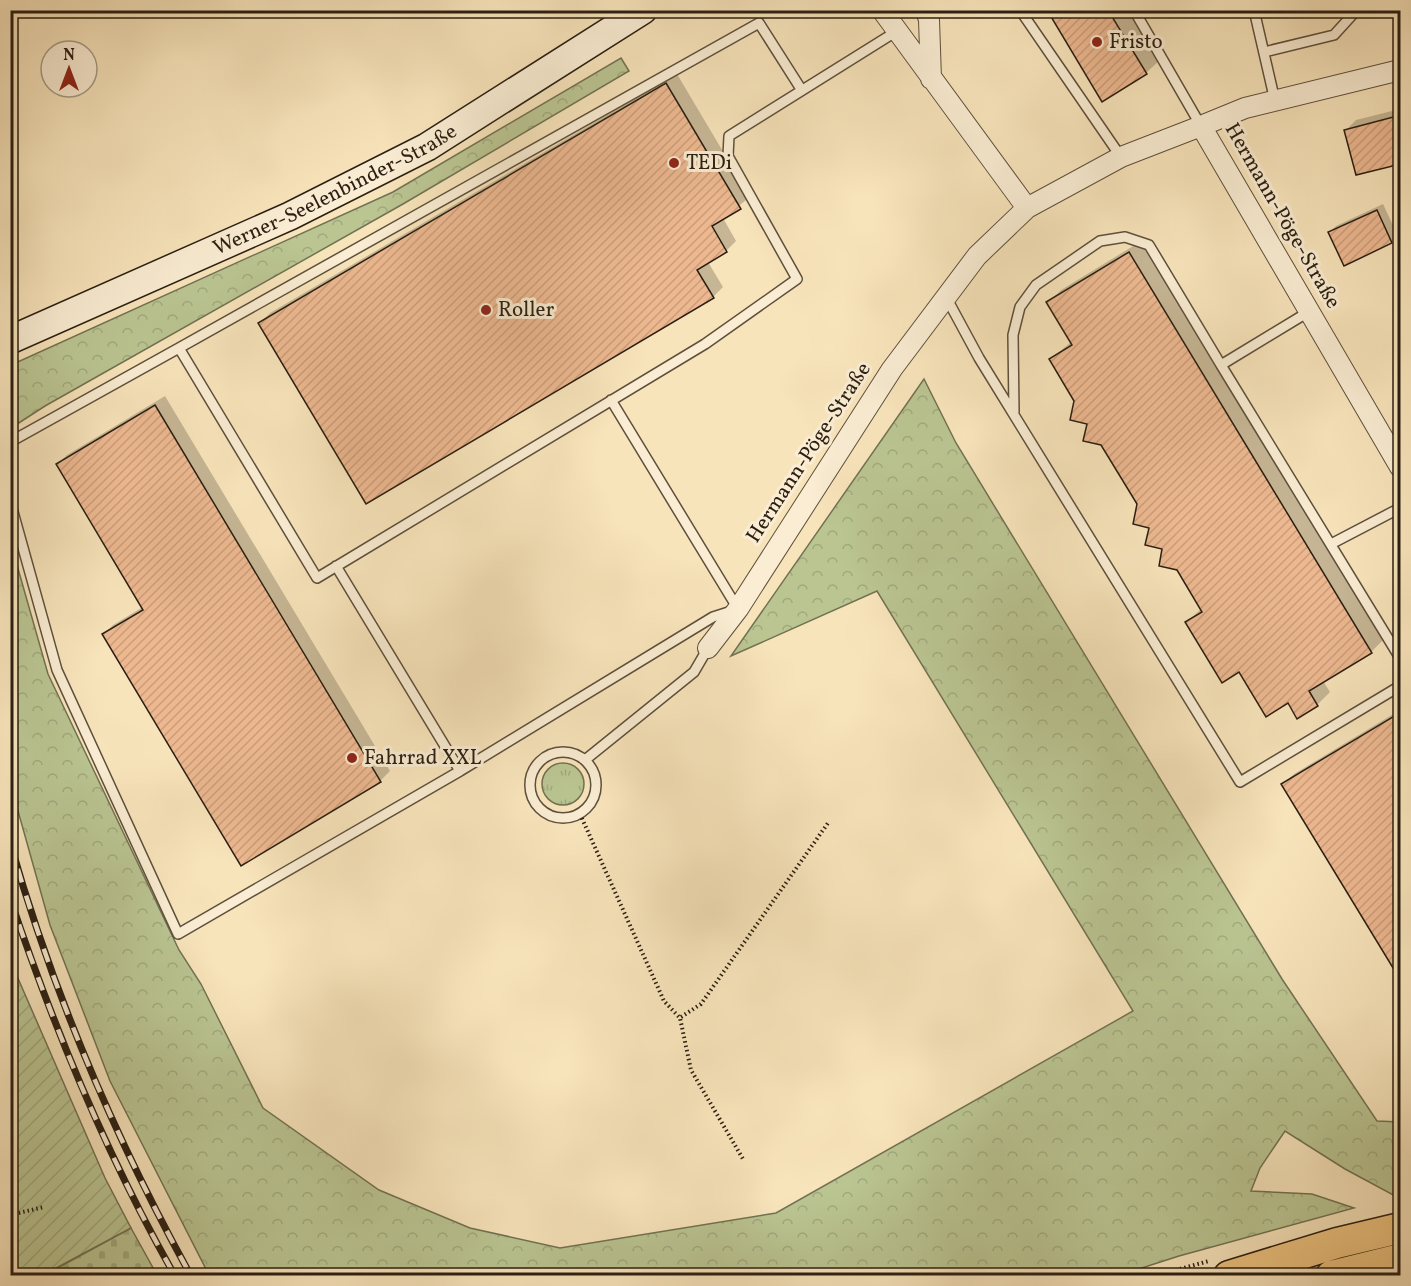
<svg xmlns="http://www.w3.org/2000/svg" width="1411" height="1286" font-family="Vollkorn,serif">
<style>
.grass{fill:url(#grass-tufts);stroke:#727252;stroke-width:1.5}
.forest{fill:url(#forest-crowns);stroke:#727252;stroke-width:1.5}
.cemetery{fill:url(#cemetery-stones);stroke:#727252;stroke-width:1.5}
.garden{fill:url(#garden-furrows);stroke:#727252;stroke-width:1.5}
.shadow{fill:#0003}
.building{fill:url(#building-hatch);stroke:#2a1f12;stroke-width:1.5}
.lines{fill:none;stroke-linecap:round;stroke-linejoin:round}
.service-casing{stroke:#5e503c;stroke-width:12}
.minor-casing{stroke:#5e503c;stroke-width:22}
.secondary-casing{stroke:#2a1f12;stroke-width:30}
.primary-casing{stroke:#2a1f12;stroke-width:33}
.path{stroke:#2a1f12;stroke-width:4;stroke-dasharray:1.5 3;stroke-linecap:butt}
.service{stroke:#faedd3;stroke-width:9}
.minor{stroke:#faedd3;stroke-width:20}
.secondary{stroke:#faedd3;stroke-width:27}
.primary{stroke:#ecc27e;stroke-width:30}
.rail-casing{stroke:#2a1f12;stroke-width:7}
.rail{stroke:#faedd3;stroke-width:4.5;stroke-dasharray:14;stroke-linecap:butt}
.poi-dot{fill:#8f2418;stroke:#faedd3;stroke-width:2}
.labels{text-anchor:middle;dominant-baseline:central;stroke-width:6;stroke-linejoin:round;paint-order:stroke}
.poi-label{font-size:21px;fill:#2a1f12;stroke:#faedd3;text-anchor:start}
.street-label{font-size:21px;fill:#2a1f12;stroke:#faedd3}
</style>
<defs>
<pattern id="grass-tufts" width="24" height="20" patternUnits="userSpaceOnUse" patternTransform="scale(1.5)"><rect width="24" height="20" fill="#bac592"/><path d="M3 7l-1-3M5 7V3M7 7l1-3M15 17l-1-3M17 17v-4M19 17l1-3" fill="none" stroke="#a0a97d"/></pattern>
<pattern id="forest-crowns" width="20" height="18" patternUnits="userSpaceOnUse" patternTransform="scale(1.5)"><rect width="20" height="18" fill="#bac592"/><path d="M2 6a3 3 0 1 1 6 0M12 15a3 3 0 1 1 6 0" fill="none" stroke="#a0a97d"/></pattern>
<pattern id="cemetery-stones" width="16" height="16" patternUnits="userSpaceOnUse" patternTransform="scale(1.5)"><rect width="16" height="16" fill="#bac592"/><path d="M2 7V4a2 2 0 0 1 4 0v3zM10 15v-3a2 2 0 0 1 4 0v3z" fill="#a0a97d"/></pattern>
<pattern id="garden-furrows" width="10" height="10" patternUnits="userSpaceOnUse" patternTransform="scale(1.5)"><rect width="10" height="10" fill="#bac592"/><path d="M-1 1l2-2M0 10L10 0M9 11l2-2" fill="none" stroke="#a0a97d"/></pattern>
<pattern id="building-hatch" width="6" height="6" patternUnits="userSpaceOnUse" patternTransform="scale(1.5)"><rect width="6" height="6" fill="#edb890"/><path d="M-1 1l2-2M0 6l6-6M5 7l2-2" fill="none" stroke="#cb9e7b"/></pattern>
</defs>
<rect width="100%" height="100%" fill="#f8e4bb"/>
<filter id="stains"><feTurbulence type="fractalNoise" baseFrequency=".00333" numOctaves="4"/><feColorMatrix values="0 0 0 0 .2 0 0 0 0 .09 0 0 0 0 .02 0 0 0 .5 -.17"/></filter>
<radialGradient id="worn" r=".72"><stop offset=".6" stop-color="#630" stop-opacity="0"/><stop offset="1" stop-color="#630" stop-opacity=".3"/></radialGradient>
<!-- grass -->
<path class="grass" d="M542 784a21 21 0 1 1 42 0a21 21 0 1 1-42 0Z"/>
<!-- forest -->
<path class="forest" d="M 621,58 L 629,71 L 403,204 L 45,406 L 11,428 L 11,365 L 393,192 Z
M 924,379 L 956,443 L 1282,979 L 1377,1121 L 1400,1122 L 1400,1194 L 1395,1196 L 1345,1169 L 1285,1131 L 1260,1168 L 1251,1191 L 1312,1194 L 1354,1208 L 1179,1256 L 1120,1275 L 209,1275 L 110,1081 L 50,925 L 11,786 L 11,544 L 48,674 L 179,950 L 201,984 L 263,1108 L 379,1190 L 470,1228 L 560,1248 L 776,1213 L 1133,1011 L 877,591 L 731,656 Z"/>
<!-- cemetery -->
<path class="cemetery" d="M 131,1228 L 157,1275 L 43,1276 Z"/>
<!-- garden -->
<path class="garden" d="M 10,960 L 105,1178 L 131,1228 L 43,1275 L 11,1275 Z"/>
<!-- shadow -->
<path class="shadow" d="M 428,10 L 440,10 L 431,16 Z
M 1048,10 L 1130,10 L 1160,60 L 1146,73 Z
M 677,74 L 750,197 L 723,218 L 736,241 L 726,251 L 708,262 L 723,287 L 713,297 L 260,323 L 270,313 Z
M 1400,109 L 1400,162 L 1346,130 L 1356,120 Z
M 1383,204 L 1398,236 L 1392,242 L 1344,264 L 1330,232 L 1336,226 Z
M 1143,240 L 1384,639 L 1371,652 L 1323,681 L 1330,692 L 1317,705 L 1288,701 L 1239,670 L 1187,622 L 1202,608 L 1051,359 L 1071,342 L 1048,303 L 1061,290 Z
M 165,396 L 390,771 L 380,781 L 104,634 L 113,625 L 143,607 L 58,464 L 67,455 Z
M 1400,710 L 1400,967 L 1283,784 L 1294,774 Z"/>
<!-- building -->
<path class="building" d="M 1047,10 L 1108,10 L 1147,74 L 1102,102 Z
M 666,83 L 741,209 L 712,226 L 727,252 L 697,270 L 714,298 L 366,504 L 258,323 Z
M 1401,115 L 1401,164 L 1356,175 L 1344,130 Z
M 1377,210 L 1392,243 L 1344,266 L 1328,232 Z
M 1129,252 L 1372,653 L 1309,691 L 1318,706 L 1297,719 L 1288,703 L 1266,717 L 1239,672 L 1222,683 L 1185,622 L 1202,612 L 1177,570 L 1159,566 L 1162,549 L 1145,545 L 1149,528 L 1133,524 L 1137,504 L 1101,445 L 1083,441 L 1087,424 L 1070,420 L 1074,401 L 1049,359 L 1072,345 L 1046,302 Z
M 155,405 L 381,782 L 241,866 L 102,634 L 143,610 L 56,464 Z
M 1401,712 L 1401,981 L 1281,784 Z"/>
<g class="lines">
<defs>
<path id="service" d="M 1020,10 L 1121,157
M 1134,10 L 1201,126
M 1254,10 L 1275,101
M 1264,52 L 1334,35 L 1354,13 L 1364,10
M 801,89 L 759,23 L 179,348 L 317,578 L 705,344 L 797,279 L 728,156 L 729,136 L 897,31
M 946,297 L 979,358 L 1240,782 L 1400,686
M 1221,365 L 1400,658
M 1014,412 L 1013,335 L 1020,307 L 1036,285 L 1100,241 L 1125,237 L 1149,245 L 1221,365 L 1310,311
M 10,442 L 179,348
M 10,501 L 57,670 L 178,934 L 460,771 L 713,617 L 738,609 L 611,400
M 1331,544 L 1400,508
M 336,566 L 460,771
M530 785a33 33 0 1 1 66 0a33 33 0 1 1-66 0Z
M 585,760 L 694,672 L 708,648"/>
<path id="minor" d="M 882,10 L 1027,208
M 926,10 L 929,20 L 931,79
M 1201,126 L 1245,108 L 1400,70
M 708,648 L 738,609 L 892,369 L 977,256 L 1027,208 L 1121,157 L 1201,126 L 1400,467"/>
<g id="secondary">
<path id="s1" d="M 10,340 L 290,216 L 427,147 L 643,10"/>
</g>
<path id="primary" d="M 1229,1276 L 1337,1243 L 1400,1228
M 1331,1276 L 1400,1259"/>
</defs>
<!-- service casing -->
<use href="#service" class="service-casing"/>
<!-- minor casing -->
<use href="#minor" class="minor-casing"/>
<!-- secondary casing -->
<use href="#secondary" class="secondary-casing"/>
<!-- primary casing -->
<use href="#primary" class="primary-casing"/>
<!-- path -->
<path class="path" d="M 580,814 L 664,1001 L 680,1018 L 691,1070 L 743,1159
M 681,1017 L 701,1004 L 828,823
M 10,1215 L 44,1207
M 1154,1276 L 1209,1261"/>
<!-- service -->
<use href="#service" class="service"/>
<!-- minor -->
<use href="#minor" class="minor"/>
<!-- secondary -->
<use href="#secondary" class="secondary"/>
<!-- primary -->
<use href="#primary" class="primary"/>
<defs>
<path id="rail" d="M 10,842 C 53,994 115,1138 191,1276
M 10,898 C 54,1029 107,1156 175,1276"/>
</defs>
<!-- rail casing -->
<use href="#rail" class="rail-casing"/>
<!-- rail -->
<use href="#rail" class="rail"/>
</g>
<!-- markers -->
<g class="poi-dot">
<circle cx="1097" cy="42" r="6"/>
<circle cx="674" cy="163" r="6"/>
<circle cx="486" cy="310" r="6"/>
<circle cx="352" cy="758" r="6"/>
</g>
<g class="labels">
<!-- poi labels -->
<g class="poi-label">
<text x="1109" y="42">Fristo</text>
<text x="686" y="163">TEDi</text>
<text x="498" y="310">Roller</text>
<text x="364" y="758">Fahrrad XXL</text>
</g>
<!-- street labels -->
<g class="street-label">
<text stroke="none"><textPath href="#s1" startOffset="358">Werner-Seelenbinder-Straße</textPath></text>
<text transform="translate(1282 216) rotate(60)">Hermann-Pöge-Straße</text>
<text transform="translate(809 453) rotate(-57)">Hermann-Pöge-Straße</text>
</g>
</g>
<!-- margin -->
<rect width="1411" height="1286" fill="none" stroke="#f8e4bb" stroke-width="36"/>
<rect x="12" y="12" width="1387" height="1262" fill="none" stroke="#2a1f12" stroke-width="3"/>
<rect x="18" y="18" width="1375" height="1250" fill="none" stroke="#2a1f12" stroke-width="1.5"/>
<!-- north arrow -->
<g transform="translate(69 69)"><circle r="28" fill="#faedd3" stroke="#a79b86" stroke-width="1.5"/>
<path d="M0-4.5L10 22L0 15L-10 22Z" fill="#8f2418"/>
<text y="-9" font-size="16" font-weight="bold" text-anchor="middle" fill="#2a1f12">N</text>
</g>
<rect width="100%" height="100%" filter="url(#stains)"/>
<rect width="100%" height="100%" fill="url(#worn)"/>
</svg>
